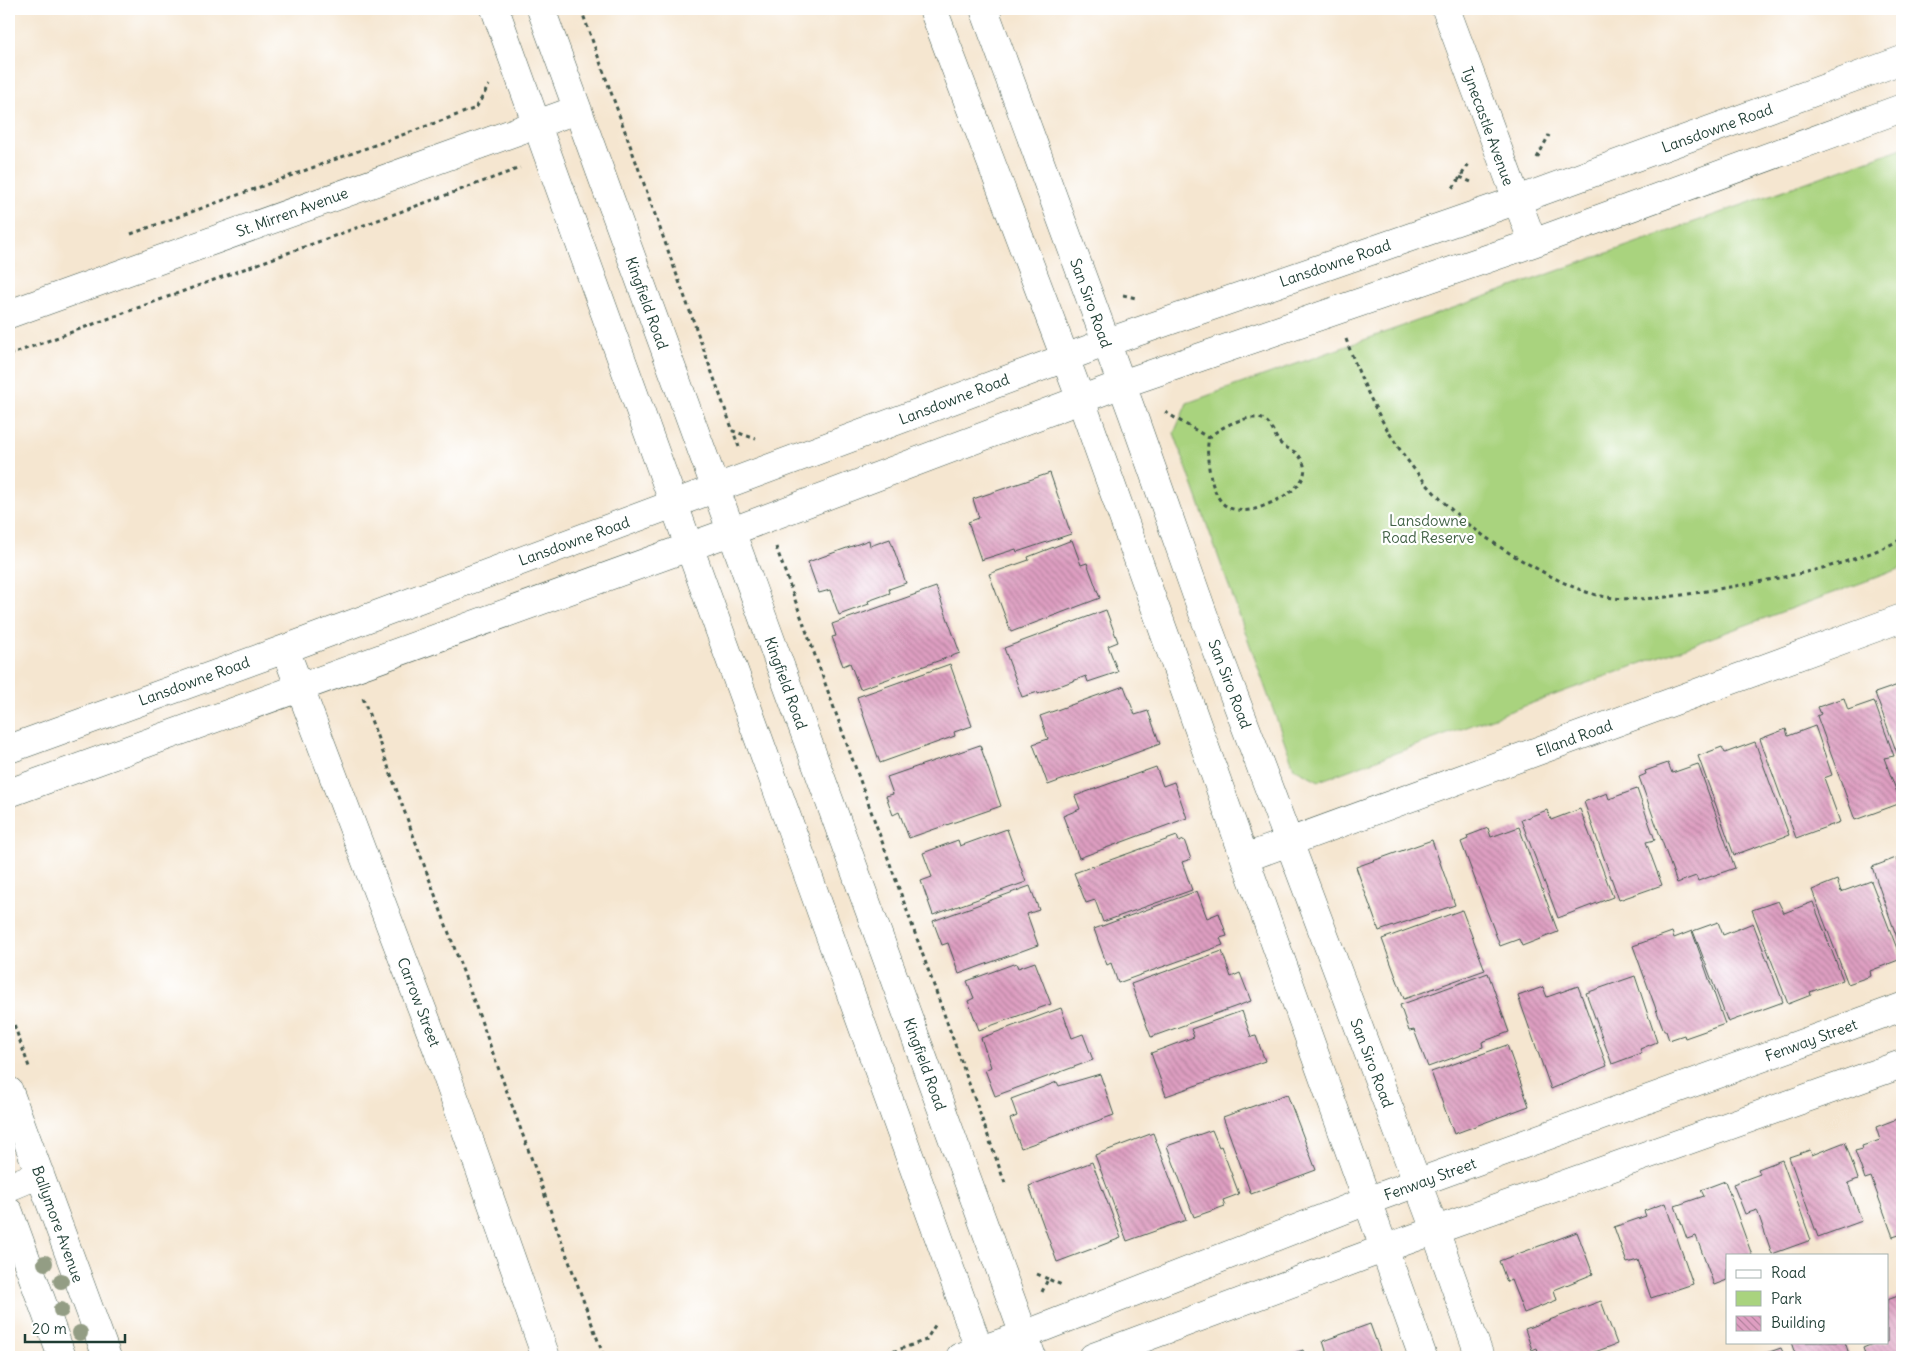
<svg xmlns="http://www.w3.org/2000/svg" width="1911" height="1366" font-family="Delius,sans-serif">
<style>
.park{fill:#a9d37e;stroke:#648859}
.building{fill:url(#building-back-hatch)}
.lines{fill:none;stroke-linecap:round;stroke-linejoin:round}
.street-casing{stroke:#3f564b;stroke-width:29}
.path{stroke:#3f564b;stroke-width:3;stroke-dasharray:4 4;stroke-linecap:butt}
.street{stroke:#fff;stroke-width:28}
.tree{fill:#939d84}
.labels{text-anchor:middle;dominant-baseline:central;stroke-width:4.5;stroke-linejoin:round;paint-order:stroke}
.street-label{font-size:15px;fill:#1f3d34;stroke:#fff}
.park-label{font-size:15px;fill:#426246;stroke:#fff}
</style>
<defs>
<pattern id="building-back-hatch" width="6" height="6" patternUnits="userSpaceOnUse" patternTransform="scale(1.25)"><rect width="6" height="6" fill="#de9ec1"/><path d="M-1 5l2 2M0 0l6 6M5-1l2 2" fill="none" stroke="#b3829e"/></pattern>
</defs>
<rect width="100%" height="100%" fill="#fff"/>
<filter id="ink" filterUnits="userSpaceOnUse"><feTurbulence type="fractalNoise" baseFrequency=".02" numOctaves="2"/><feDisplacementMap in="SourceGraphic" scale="10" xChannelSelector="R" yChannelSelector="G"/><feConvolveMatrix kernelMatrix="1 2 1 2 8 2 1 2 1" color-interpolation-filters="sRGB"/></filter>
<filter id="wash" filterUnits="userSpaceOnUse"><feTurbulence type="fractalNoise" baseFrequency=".0096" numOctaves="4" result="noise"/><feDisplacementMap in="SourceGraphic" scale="20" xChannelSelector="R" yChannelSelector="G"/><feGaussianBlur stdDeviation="1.12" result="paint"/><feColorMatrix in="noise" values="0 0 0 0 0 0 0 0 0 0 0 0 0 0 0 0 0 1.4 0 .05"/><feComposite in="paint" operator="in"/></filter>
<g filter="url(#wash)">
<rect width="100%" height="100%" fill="#f5e6d0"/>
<!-- park -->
<path class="park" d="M 1902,148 L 1902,568 L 1319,781 L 1294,768 L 1174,433 L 1187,403 Z"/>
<g id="blocks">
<!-- building -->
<path class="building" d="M 1050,473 L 1071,534 L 1017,552 L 1016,549 L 981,560 L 968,522 L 979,518 L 973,499 Z
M 890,539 L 906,583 L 889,589 L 890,593 L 868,601 L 869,604 L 839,615 L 830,590 L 819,593 L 808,562 L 869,540 L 870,546 Z
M 1072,540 L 1081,565 L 1087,563 L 1100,598 L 1011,632 L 989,574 L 1029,560 L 1028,557 Z
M 936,587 L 960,653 L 860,689 L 850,663 L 843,666 L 832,637 L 836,636 L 832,624 Z
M 1106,610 L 1118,642 L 1108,646 L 1118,672 L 1088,682 L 1086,676 L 1038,694 L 1038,692 L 1022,697 L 1004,648 Z
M 950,664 L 972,726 L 954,732 L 955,736 L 880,763 L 857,697 Z
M 1901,684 L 1902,689 L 1902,767 L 1875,693 Z
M 1124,686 L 1135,715 L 1148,711 L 1160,744 L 1048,785 L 1033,744 L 1048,739 L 1040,716 Z
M 1844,698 L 1848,710 L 1874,701 L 1894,756 L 1884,758 L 1901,803 L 1855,820 L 1817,716 L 1821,714 L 1818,707 Z
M 1815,726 L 1832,775 L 1824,778 L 1840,822 L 1796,838 L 1760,739 L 1786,729 L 1788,736 Z
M 1755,742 L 1789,835 L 1734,855 L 1698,756 L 1722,747 L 1725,753 Z
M 980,745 L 1001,806 L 909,838 L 899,812 L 893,815 L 886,796 L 893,794 L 887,777 Z
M 1668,763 L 1672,773 L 1698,764 L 1735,868 L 1698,881 L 1696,876 L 1677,883 L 1639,777 L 1646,774 L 1645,771 Z
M 1156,767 L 1163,786 L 1174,782 L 1187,818 L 1079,858 L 1063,816 L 1080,809 L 1075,796 Z
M 1637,789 L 1655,840 L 1646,842 L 1662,885 L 1619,900 L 1584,802 L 1607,793 L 1609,799 Z
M 1580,809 L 1613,897 L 1558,918 L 1521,820 L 1547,810 L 1551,820 Z
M 1519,827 L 1558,932 L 1522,946 L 1519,939 L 1500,946 L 1461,842 L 1468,839 L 1467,836 L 1488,828 L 1491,837 Z
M 1007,829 L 1026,882 L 933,915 L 921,881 L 932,877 L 923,853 L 958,840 L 960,846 Z
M 1177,836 L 1179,842 L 1184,840 L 1191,859 L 1182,862 L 1192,890 L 1103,922 L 1095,900 L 1086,903 L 1074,873 Z
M 1432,840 L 1455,905 L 1379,931 L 1356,867 Z
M 1896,858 L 1900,870 L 1902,869 L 1902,952 L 1872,867 Z
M 1837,880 L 1841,892 L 1871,881 L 1901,959 L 1870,971 L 1871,976 L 1848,984 L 1812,890 Z
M 1030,886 L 1039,910 L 1027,914 L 1038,945 L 959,974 L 948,943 L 942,945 L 933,921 Z
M 1197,891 L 1207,918 L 1219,913 L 1227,936 L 1220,938 L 1223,945 L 1118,983 L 1111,963 L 1107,965 L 1094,929 Z
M 1778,901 L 1784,913 L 1813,902 L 1843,980 L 1810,992 L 1811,995 L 1788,1004 L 1752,910 Z
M 1462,910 L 1485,970 L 1404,999 L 1382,939 Z
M 1718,922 L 1723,935 L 1753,923 L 1783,1002 L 1728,1022 L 1693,931 Z
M 1692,931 L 1725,1024 L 1685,1038 L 1684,1035 L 1669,1040 L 1666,1031 L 1664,1031 L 1633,946 L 1672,932 L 1674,938 Z
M 1222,951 L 1231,977 L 1240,973 L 1251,1001 L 1151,1037 L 1131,984 Z
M 1035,962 L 1051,1004 L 979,1030 L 968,1001 L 974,998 L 967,981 L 1016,963 L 1018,968 Z
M 1488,973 L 1509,1032 L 1482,1042 L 1483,1047 L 1428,1067 L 1414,1030 L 1409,1031 L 1400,1005 Z
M 1635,976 L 1657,1042 L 1640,1049 L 1642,1053 L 1612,1064 L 1586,993 Z
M 1578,986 L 1607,1066 L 1551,1089 L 1518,996 L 1543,987 L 1547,997 Z
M 1061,1008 L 1072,1038 L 1083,1034 L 1093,1060 L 995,1096 L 985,1070 L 991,1067 L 981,1038 Z
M 1242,1011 L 1251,1037 L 1256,1036 L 1265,1061 L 1166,1096 L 1151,1053 L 1194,1037 L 1191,1029 Z
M 1507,1045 L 1529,1106 L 1454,1134 L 1431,1072 Z
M 1100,1074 L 1114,1115 L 1021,1148 L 1010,1119 L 1017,1116 L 1011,1099 L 1057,1082 L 1059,1086 Z
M 1287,1094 L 1316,1170 L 1251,1194 L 1223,1117 Z
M 1902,1117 L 1902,1234 L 1893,1237 L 1871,1177 L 1865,1179 L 1855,1151 L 1863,1149 L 1862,1146 L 1880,1140 L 1876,1127 Z
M 1212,1130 L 1219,1147 L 1221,1146 L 1239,1194 L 1223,1200 L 1225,1206 L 1194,1217 L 1167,1146 Z
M 1153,1133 L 1186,1220 L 1127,1241 L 1095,1155 Z
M 1845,1142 L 1858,1179 L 1848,1183 L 1862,1221 L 1818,1237 L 1789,1157 L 1810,1150 L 1812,1155 Z
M 1782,1160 L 1811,1240 L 1772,1254 L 1757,1210 L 1745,1214 L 1733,1184 L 1760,1174 L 1758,1169 Z
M 1092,1162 L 1121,1238 L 1057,1262 L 1029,1186 Z
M 1725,1181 L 1752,1255 L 1727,1255 L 1727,1280 L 1714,1285 L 1696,1236 L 1687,1239 L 1675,1206 L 1704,1196 L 1701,1190 Z
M 1665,1203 L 1693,1284 L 1651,1298 L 1638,1260 L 1627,1263 L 1614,1227 L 1646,1216 L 1644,1211 Z
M 1577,1232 L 1593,1274 L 1554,1290 L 1557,1300 L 1524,1313 L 1511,1280 L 1507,1282 L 1499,1261 Z
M 1901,1295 L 1902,1357 L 1866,1357 L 1863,1348 L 1877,1342 L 1887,1342 L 1887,1300 Z
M 1601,1301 L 1617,1344 L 1581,1357 L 1540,1357 L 1537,1348 L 1532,1350 L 1525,1329 Z
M 1370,1324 L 1382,1357 L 1328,1357 L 1323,1341 Z
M 1791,1342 L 1845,1342 L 1850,1357 L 1796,1357 Z
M 1781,1348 L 1785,1357 L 1755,1357 Z
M 1303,1350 L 1305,1357 L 1282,1357 Z"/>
</g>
</g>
<g filter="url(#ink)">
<use href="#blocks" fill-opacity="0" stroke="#3f564b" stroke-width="1"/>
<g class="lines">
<defs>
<path id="street" d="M 495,9 L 982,1357
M 541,9 L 1032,1357
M 933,9 L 1081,400 L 1423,1357
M 984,9 L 1133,415 L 1204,616 L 1435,1230 L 1480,1357
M 1446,9 L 1533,243
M 9,314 L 576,110
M 285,649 L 438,1051 L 546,1357
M 9,749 L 285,649 L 1105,343 L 1515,201 L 1902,60
M 9,793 L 730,532 L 1122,384 L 1533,243 L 1902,108
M 1245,858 L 1902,618
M 9,1091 L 107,1357
M 9,1187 L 40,1174
M 9,1212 L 62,1357
M 960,1357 L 1024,1335 L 1367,1201 L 1902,1007
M 1093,1357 L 1383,1249 L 1902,1064"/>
</defs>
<!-- street casing -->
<use href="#street" class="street-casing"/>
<!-- path -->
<path class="path" d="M 581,9 L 733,431
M 1537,158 L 1549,135
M 1460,177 L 1471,182
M 1453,188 L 1470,162
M 131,234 L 476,108 L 489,85
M 1123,295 L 1136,298
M 1346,339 C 1383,443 1434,513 1532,566 C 1554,578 1577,591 1601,596 C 1646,605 1703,591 1747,584 C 1801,574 1853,564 1902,539
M 9,355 L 520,168
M 1165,412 L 1209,438 C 1205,453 1210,487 1220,500 C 1227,511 1244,512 1255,509 C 1274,503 1319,484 1300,457 C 1296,451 1287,449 1281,444 C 1275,438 1273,428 1267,422 C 1255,410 1218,427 1209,438
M 739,447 L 733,431 L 756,439
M 776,547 L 1006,1186
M 363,698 L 604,1357
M 9,1010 L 29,1067
M 1037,1274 L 1048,1279
M 1042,1292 L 1048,1279 L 1064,1286
M 878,1357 L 926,1340 L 937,1322"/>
<!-- street -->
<use href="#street" class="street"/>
</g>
<!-- trees -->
<g class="tree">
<circle cx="45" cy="1263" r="8"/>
<circle cx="61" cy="1281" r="8"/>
<circle cx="61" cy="1310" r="8"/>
<circle cx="80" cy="1333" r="8"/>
</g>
</g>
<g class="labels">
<!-- street labels -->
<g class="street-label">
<text transform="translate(1488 126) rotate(70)">Tynecastle Avenue</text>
<text transform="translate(1717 128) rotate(-20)">Lansdowne Road</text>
<text transform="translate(292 212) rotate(-20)">St. Mirren Avenue</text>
<text transform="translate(1335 263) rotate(-19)">Lansdowne Road</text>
<text transform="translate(647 303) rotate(70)">Kingfield Road</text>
<text transform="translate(1091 303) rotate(70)">San Siro Road</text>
<text transform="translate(954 399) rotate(-21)">Lansdowne Road</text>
<text transform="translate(574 541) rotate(-20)">Lansdowne Road</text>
<text transform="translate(194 681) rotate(-20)">Lansdowne Road</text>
<text transform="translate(786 683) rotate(70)">Kingfield Road</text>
<text transform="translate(1230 684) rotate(69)">San Siro Road</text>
<text transform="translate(1574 738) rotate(-20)">Elland Road</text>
<text transform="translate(419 1002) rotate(69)">Carrow Street</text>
<text transform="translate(1811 1040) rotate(-20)">Fenway Street</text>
<text transform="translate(1372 1063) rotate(69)">San Siro Road</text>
<text transform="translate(925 1064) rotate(70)">Kingfield Road</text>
<text transform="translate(1430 1179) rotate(-20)">Fenway Street</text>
<text transform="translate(58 1224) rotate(70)">Ballymore Avenue</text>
</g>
<!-- park labels -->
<g class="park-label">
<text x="1428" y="520">Lansdowne<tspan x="1428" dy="17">Road Reserve</tspan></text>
</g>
</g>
<!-- margin -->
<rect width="1911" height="1366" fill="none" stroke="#fff" stroke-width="30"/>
<!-- legend -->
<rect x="1726" y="1254" width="162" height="90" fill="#ffffff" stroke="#a5b1ae"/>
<rect x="1736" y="1270" width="25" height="8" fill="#ffffff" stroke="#a5b1ae"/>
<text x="1771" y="1278" font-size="15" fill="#1f3d34">Road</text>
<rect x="1736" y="1291" width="25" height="15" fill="#a9d37e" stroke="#a5b1ae"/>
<text x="1771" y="1304" font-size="15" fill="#1f3d34">Park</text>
<rect x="1736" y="1316" width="25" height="15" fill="url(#building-back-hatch)" stroke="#a5b1ae"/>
<text x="1771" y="1328" font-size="15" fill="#1f3d34">Building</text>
<!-- scale -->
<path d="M25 1334v8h100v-8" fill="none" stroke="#1f3d34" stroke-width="2.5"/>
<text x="32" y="1334" font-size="15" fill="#1f3d34" stroke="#ffffff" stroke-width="4" paint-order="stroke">20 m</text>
</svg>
